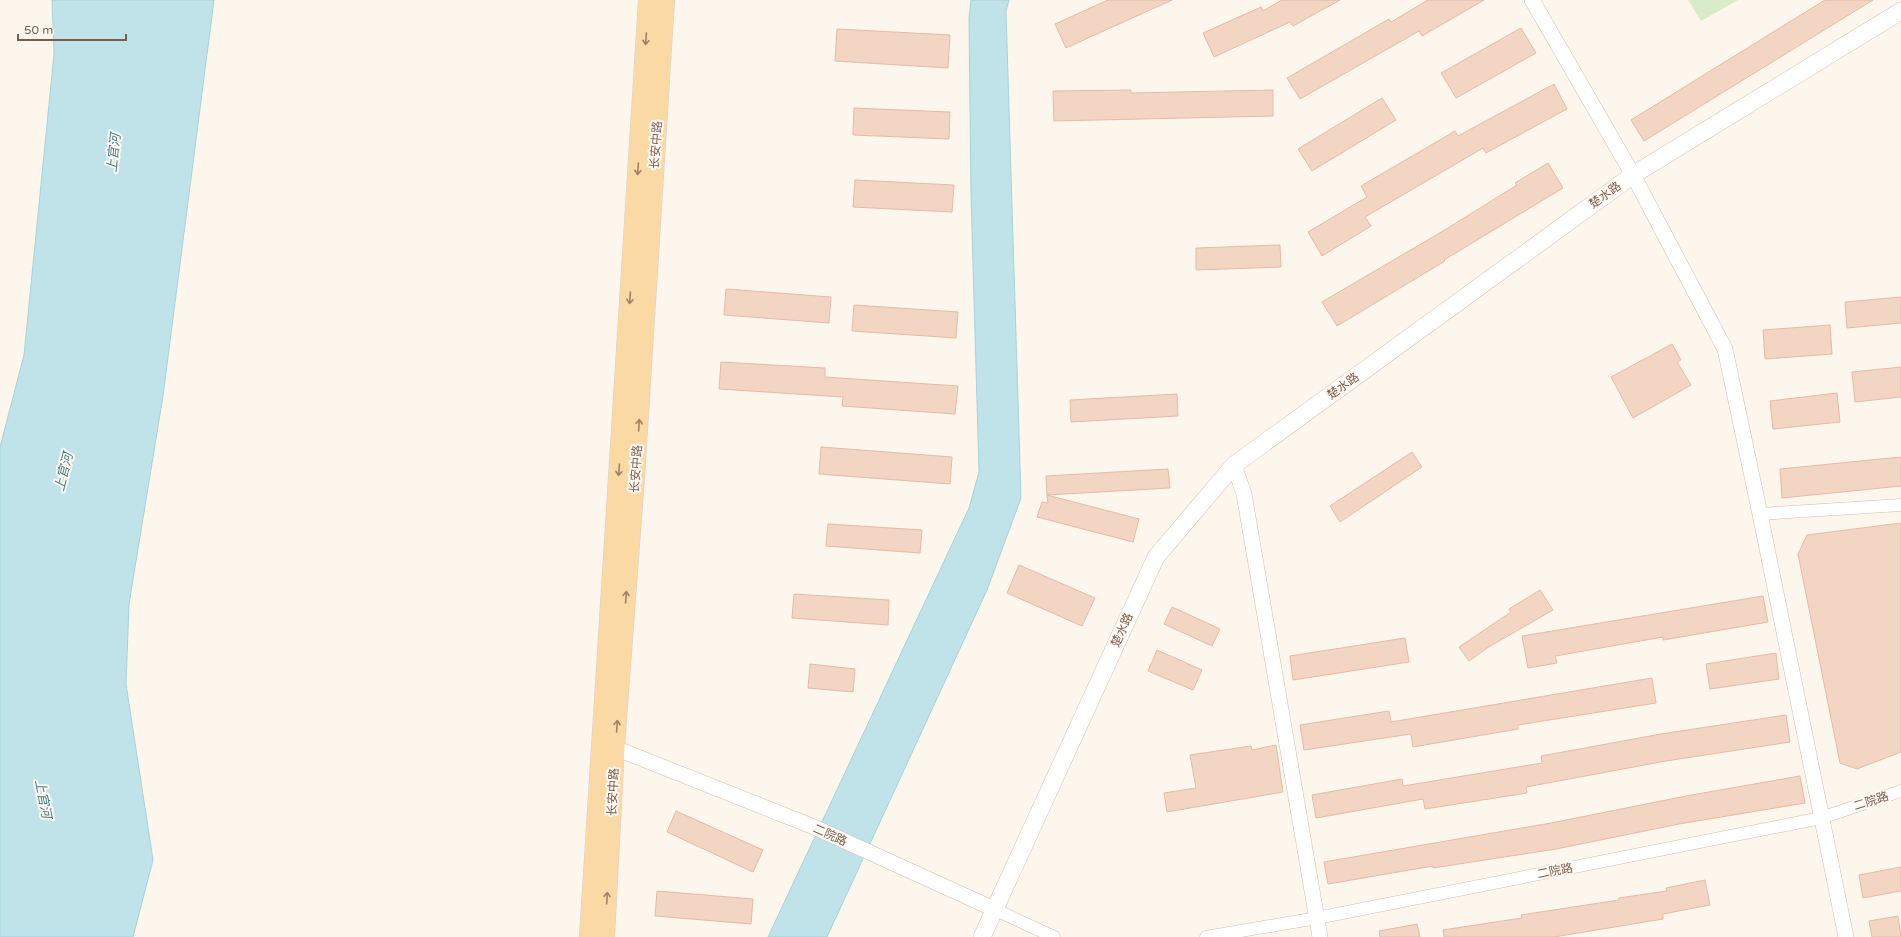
<svg xmlns="http://www.w3.org/2000/svg" width="1901" height="937" font-family="'Varela Round','Noto Sans SC',sans-serif">
<style>
.green{fill:#d8ecc9}
.water{fill:#bfe3e8;stroke:#a5d3da}
.building{fill:#f3d5c3;stroke:#e6bba3}
.lines{fill:none;stroke-linecap:round;stroke-linejoin:round}
.minor-casing{stroke:#d1beb0;stroke-width:13}
.tertiary-casing{stroke:#d1beb0;stroke-width:16}
.secondary-casing{stroke:#d6c0b0;stroke-width:18}
.primary-casing{stroke:#dad1cd;stroke-width:20}
.minor{stroke:#fff;stroke-width:12}
.tertiary{stroke:#fff;stroke-width:15}
.secondary{stroke:#fff;stroke-width:17}
.primary{stroke:#fbd9a5;stroke-width:19}
.oneway{stroke:#a18267}
.labels{text-anchor:middle;dominant-baseline:central;stroke-width:4;stroke-linejoin:round;paint-order:stroke}
.street-label{font-size:12px;fill:#7a5c4d;stroke:#fffaf3}
.water-label{font-size:13px;font-style:italic;fill:#437c86;stroke:#fffaf3}
</style>
<rect width="100%" height="100%" fill="#fdf6ec"/>
<!-- green -->
<path class="green" d="M 1688,0 L 1738,0 L 1701,21 Z"/>
<!-- water -->
<path class="water" d="M 52,0 L 214,0 L 163,396 L 129,604 L 126,684 L 153,860 L 133,937 L 0,937 L 0,447 L 24,355 L 54,54 Z
M 971,0 L 1009,0 L 1006,11 L 1021,498 L 987,590 L 827,937 L 768,937 L 969,508 L 979,472 L 971,194 L 969,18 Z"/>
<!-- building -->
<path class="building" d="M 1108,0 L 1172,0 L 1066,48 L 1055,24 Z
M 1282,0 L 1340,0 L 1293,26 L 1290,22 L 1214,57 L 1203,33 L 1261,7 L 1263,11 Z
M 1428,0 L 1484,0 L 1422,36 L 1419,31 L 1300,99 L 1287,78 L 1389,19 L 1391,22 Z
M 1825,0 L 1873,0 L 1644,141 L 1631,120 Z
M 1521,28 L 1536,53 L 1456,98 L 1441,73 Z
M 837,29 L 950,35 L 948,68 L 835,61 Z
M 1554,84 L 1567,109 L 1486,153 L 1483,148 L 1365,217 L 1371,226 L 1322,256 L 1308,232 L 1367,197 L 1361,186 L 1455,131 L 1458,136 Z
M 1131,90 L 1131,93 L 1273,90 L 1273,116 L 1054,121 L 1053,91 Z
M 1382,98 L 1396,120 L 1312,171 L 1298,149 Z
M 854,108 L 950,112 L 949,139 L 853,135 Z
M 1548,163 L 1563,188 L 1444,260 L 1445,261 L 1337,326 L 1322,302 L 1443,231 L 1517,185 L 1515,183 Z
M 855,180 L 954,185 L 952,212 L 853,207 Z
M 1280,245 L 1281,267 L 1196,270 L 1196,248 Z
M 726,289 L 831,297 L 829,323 L 724,315 Z
M 1901,297 L 1901,323 L 1847,328 L 1845,302 Z
M 854,305 L 958,312 L 956,338 L 852,331 Z
M 1830,325 L 1832,354 L 1765,359 L 1763,330 Z
M 1672,344 L 1681,360 L 1677,362 L 1691,385 L 1633,418 L 1611,377 Z
M 721,362 L 825,368 L 825,377 L 958,386 L 955,414 L 842,406 L 843,397 L 719,389 Z
M 1901,367 L 1901,397 L 1855,402 L 1852,372 Z
M 1837,393 L 1840,422 L 1773,429 L 1770,401 Z
M 1177,394 L 1178,416 L 1071,422 L 1070,400 Z
M 821,447 L 952,457 L 950,484 L 819,474 Z
M 1412,452 L 1422,467 L 1340,522 L 1330,506 Z
M 1901,457 L 1901,486 L 1782,498 L 1780,469 Z
M 1168,469 L 1170,488 L 1047,495 L 1046,476 Z
M 1047,495 L 1139,519 L 1133,542 L 1037,517 L 1042,502 L 1048,503 Z
M 1901,523 L 1901,752 L 1857,769 L 1840,763 L 1798,554 L 1807,535 Z
M 828,524 L 922,530 L 920,553 L 826,546 Z
M 1019,565 L 1095,598 L 1082,626 L 1007,593 Z
M 1540,590 L 1553,610 L 1487,648 L 1469,661 L 1459,647 L 1511,612 L 1509,609 Z
M 794,594 L 889,600 L 888,625 L 792,618 Z
M 1763,596 L 1768,622 L 1663,640 L 1663,637 L 1555,656 L 1557,663 L 1528,668 L 1522,636 Z
M 1172,607 L 1220,629 L 1212,646 L 1164,624 Z
M 1405,638 L 1409,662 L 1293,680 L 1290,656 Z
M 1157,650 L 1202,670 L 1193,690 L 1148,671 Z
M 1776,653 L 1779,679 L 1710,689 L 1706,664 Z
M 810,664 L 855,669 L 853,692 L 808,688 Z
M 1652,678 L 1656,703 L 1518,725 L 1518,729 L 1413,747 L 1411,734 L 1304,750 L 1300,725 L 1389,711 L 1391,722 Z
M 1786,715 L 1790,742 L 1666,761 L 1526,787 L 1527,793 L 1425,809 L 1423,799 L 1316,818 L 1312,795 L 1402,779 L 1403,786 L 1542,763 L 1541,756 L 1661,734 Z
M 1276,745 L 1283,792 L 1167,812 L 1164,793 L 1196,788 L 1190,755 L 1251,746 L 1252,750 Z
M 1800,776 L 1805,803 L 1679,824 L 1556,849 L 1433,868 L 1433,866 L 1328,884 L 1324,862 L 1551,823 L 1686,796 Z
M 676,811 L 763,850 L 753,872 L 667,832 Z
M 1901,867 L 1901,891 L 1863,898 L 1859,875 Z
M 1705,880 L 1710,905 L 1663,914 L 1663,919 L 1554,937 L 1444,937 L 1443,930 L 1522,918 L 1521,915 L 1619,900 L 1619,898 L 1667,891 L 1666,888 Z
M 657,891 L 753,899 L 751,924 L 655,916 Z
M 1898,916 L 1901,937 L 1872,937 L 1869,921 Z
M 1417,924 L 1420,937 L 1380,937 L 1379,931 Z"/>
<g class="lines">
<defs>
<path id="minor" d="M 1760,514 L 1901,505
M 996,910 L 1054,937
M 1206,937 L 1317,918 L 1821,818 L 1901,791"/>
<path id="tertiary" d="M 1532,0 L 1633,175 L 1725,349 L 1760,514 L 1846,937
M 1234,465 L 1244,494 L 1320,937
M 605,744 L 814,827 L 996,910"/>
<path id="secondary" d="M 982,937 L 1156,557 L 1234,465 L 1633,175 L 1901,11"/>
<path id="primary" d="M 589,937 L 648,0
M 605,937 L 615,746 L 635,477 L 665,0"/>
</defs>
<!-- minor casing -->
<use href="#minor" class="minor-casing"/>
<!-- tertiary casing -->
<use href="#tertiary" class="tertiary-casing"/>
<!-- secondary casing -->
<use href="#secondary" class="secondary-casing"/>
<!-- primary casing -->
<use href="#primary" class="primary-casing"/>
<!-- minor -->
<use href="#minor" class="minor"/>
<!-- tertiary -->
<use href="#tertiary" class="tertiary"/>
<!-- secondary -->
<use href="#secondary" class="secondary"/>
<!-- primary -->
<use href="#primary" class="primary"/>
</g>
<!-- one-way arrows -->
<defs><path id="oneway-shaft" d="M-6 0H5M1.5-3L5.5 0L1.5 3" fill="none" stroke-width="1.6" stroke-linecap="round" stroke-linejoin="round"/></defs>
<g class="oneway">
<use href="#oneway-shaft" transform="translate(646 39) rotate(94)"/>
<use href="#oneway-shaft" transform="translate(638 169) rotate(94)"/>
<use href="#oneway-shaft" transform="translate(630 298) rotate(94)"/>
<use href="#oneway-shaft" transform="translate(639 425) rotate(-86)"/>
<use href="#oneway-shaft" transform="translate(619 470) rotate(94)"/>
<use href="#oneway-shaft" transform="translate(626 597) rotate(-86)"/>
<use href="#oneway-shaft" transform="translate(617 726) rotate(-86)"/>
<use href="#oneway-shaft" transform="translate(607 898) rotate(-87)"/>
</g>
<g class="labels">
<!-- street labels -->
<g class="street-label">
<text transform="translate(656 145) rotate(-86)">长安中路</text>
<text transform="translate(1605 195) rotate(-36)">楚水路</text>
<text transform="translate(1343 386) rotate(-36)">楚水路</text>
<text transform="translate(636 469) rotate(-86)">长安中路</text>
<text transform="translate(1122 630) rotate(-66)">楚水路</text>
<text transform="translate(613 792) rotate(-87)">长安中路</text>
<text transform="translate(1871 801) rotate(-18)">二院路</text>
<text transform="translate(830 835) rotate(24)">二院路</text>
<text transform="translate(1555 871) rotate(-11)">二院路</text>
</g>
<!-- water labels -->
<g class="water-label">
<text transform="translate(114 153) rotate(-84)">上官河</text>
<text transform="translate(64 472) rotate(-76)">上官河</text>
<text transform="translate(43 799) rotate(79)">上官河</text>
</g>
</g>
<!-- scale -->
<path d="M18 34v6h108v-6" fill="none" stroke="#7a5c4d" stroke-width="2"/>
<text x="24" y="34" font-size="12" fill="#7a5c4d" stroke="#fffaf3" stroke-width="3" paint-order="stroke">50 m</text>
</svg>
